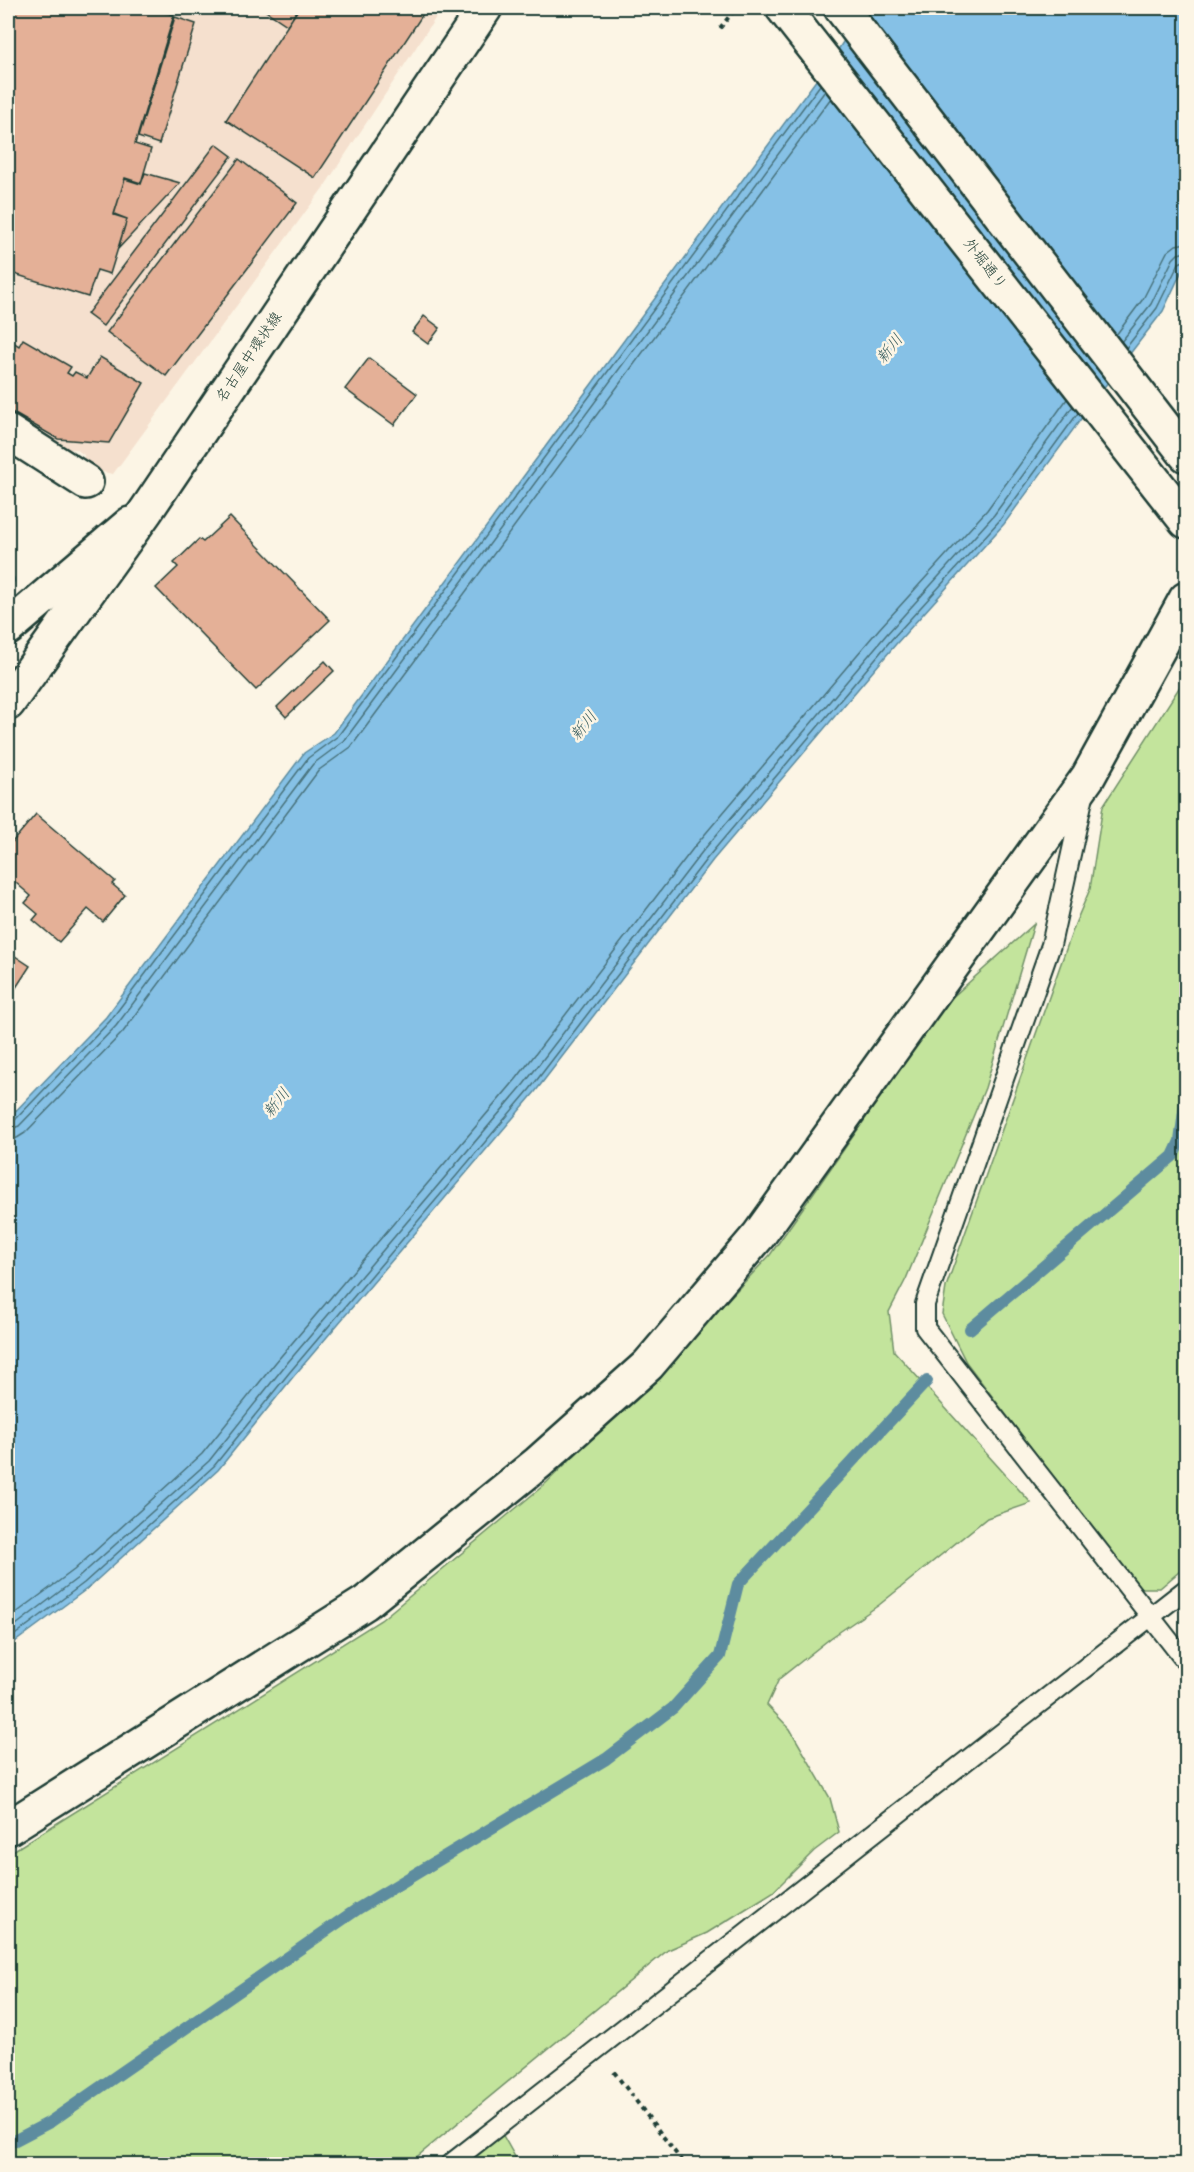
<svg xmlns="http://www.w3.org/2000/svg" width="1194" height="2172" font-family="'Balsamiq Sans','Klee One',sans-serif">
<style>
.built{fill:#f5e0ce}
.green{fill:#c3e49c;stroke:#719068;stroke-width:1.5}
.water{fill:#86c1e6;stroke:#5d8c9f;stroke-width:1.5}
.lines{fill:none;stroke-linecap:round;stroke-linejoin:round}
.shore{stroke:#48727b;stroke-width:1.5}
.stream{stroke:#5d8c9f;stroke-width:12}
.building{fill:#e4b097;stroke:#1f3d34;stroke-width:1.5}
.service-casing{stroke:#1f3d34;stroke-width:22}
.minor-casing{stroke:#1f3d34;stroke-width:38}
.secondary-casing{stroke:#1f3d34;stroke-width:38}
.primary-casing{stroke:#1f3d34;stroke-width:38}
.path{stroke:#1f3d34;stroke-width:4;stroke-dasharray:4.5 4.5;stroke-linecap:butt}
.service{stroke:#fcf5e5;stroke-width:18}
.minor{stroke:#fcf5e5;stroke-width:33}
.secondary{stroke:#fcf5e5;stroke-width:33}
.primary{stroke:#fcf5e5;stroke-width:33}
.labels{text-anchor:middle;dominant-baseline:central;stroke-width:5;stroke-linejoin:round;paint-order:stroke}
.street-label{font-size:15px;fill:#1f3d34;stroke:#fcf5e5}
.water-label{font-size:16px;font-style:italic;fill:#395e60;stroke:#fcf5e5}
</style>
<rect width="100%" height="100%" fill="#fcf5e5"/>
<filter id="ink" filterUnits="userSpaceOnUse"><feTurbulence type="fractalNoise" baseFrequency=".0167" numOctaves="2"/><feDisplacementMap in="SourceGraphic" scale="12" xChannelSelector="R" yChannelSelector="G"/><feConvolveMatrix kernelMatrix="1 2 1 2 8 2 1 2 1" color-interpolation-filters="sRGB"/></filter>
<g filter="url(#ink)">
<!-- built -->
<path class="built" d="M 8,8 L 442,8 L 326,184 L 113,474 L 83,468 L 84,455 L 76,449 L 60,450 L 8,421 Z"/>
<!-- green -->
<path class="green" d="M 1186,677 L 1186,1566 L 1160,1588 L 1138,1588 L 966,1362 L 942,1314 L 946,1287 L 1075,924 L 1090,889 L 1103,806 Z
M 1034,924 L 985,1088 L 906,1279 L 889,1312 L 894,1351 L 1031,1503 L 987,1518 L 879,1605 L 832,1637 L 779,1679 L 767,1705 L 790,1729 L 830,1798 L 839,1832 L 814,1851 L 773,1892 L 707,1933 L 668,1950 L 408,2164 L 8,2164 L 8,1854 L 381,1620 L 544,1485 L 658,1374 L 770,1255 L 947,1002 Z
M 501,2132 L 519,2164 L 459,2164 Z"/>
<!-- water -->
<path class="water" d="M 865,8 L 1186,8 L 1186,262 L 1163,311 L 1105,386 L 1004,524 L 896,644 L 713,860 L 535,1092 L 293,1377 L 218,1470 L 88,1588 L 8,1647 L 8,1119 L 106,1017 L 304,753 L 334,733 L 834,56 Z"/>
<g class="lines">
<!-- shore -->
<path class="shore" d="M 1116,335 L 1143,299 L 1167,252 L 1176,245 L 1186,243
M 1121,342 L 1151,304 L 1173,259 L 1178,254 L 1186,252
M 1126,348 L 1157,308 L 1179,263 L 1186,260
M 8,1123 L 14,1121 L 110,1021 L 308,758 L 338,736 L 820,85
M 8,1130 L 19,1126 L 116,1026 L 313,764 L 344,741 L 825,91
M 8,1140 L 17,1138 L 25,1133 L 123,1032 L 319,770 L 351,747 L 831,98
M 8,1619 L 74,1570 L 202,1454 L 276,1362 L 517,1078 L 695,846 L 879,629 L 987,510 L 1067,399
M 8,1631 L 79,1577 L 209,1461 L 283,1368 L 524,1084 L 702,852 L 886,635 L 994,515 L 1073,406
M 8,1640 L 84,1583 L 214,1466 L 289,1373 L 530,1089 L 708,857 L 891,640 L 1000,520 L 1078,413"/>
<!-- stream -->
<path class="stream" d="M 8,580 L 9,580
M 970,1329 L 1173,1156 L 1180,1141 L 1186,1097
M 8,2144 L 50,2122 L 359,1908 L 606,1759 L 673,1708 L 720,1656 L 738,1584 L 927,1381"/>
</g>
<!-- building -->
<path class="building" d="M 8,8 L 149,8 L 174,15 L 135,144 L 151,149 L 141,183 L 125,178 L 114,215 L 127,219 L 110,274 L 97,270 L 88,297 L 8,272 Z
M 265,8 L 299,8 L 287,25 L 263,9 Z
M 299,8 L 427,8 L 315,178 L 226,120 Z
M 175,17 L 196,24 L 159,144 L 138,137 Z
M 216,144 L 232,156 L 103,326 L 87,314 Z
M 239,159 L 297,203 L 166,376 L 107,332 Z
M 145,173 L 180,183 L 118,249 L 127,219 L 114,214 L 125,179 L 141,184 Z
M 424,316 L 440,328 L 428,344 L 412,332 Z
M 8,339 L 19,346 L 23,339 L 71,367 L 67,373 L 72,376 L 75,372 L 87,378 L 100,357 L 144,383 L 109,443 L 58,439 L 8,410 Z
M 369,358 L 417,394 L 394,425 L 345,389 Z
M 8,454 L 15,459 L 8,465 Z
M 230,517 L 330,620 L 256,690 L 156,588 L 178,567 L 174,563 L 199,539 L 203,542 Z
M 325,661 L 334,671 L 286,717 L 277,707 Z
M 36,814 L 115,881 L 112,884 L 125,895 L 103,922 L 88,909 L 59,942 L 33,920 L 38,914 L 25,903 L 31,896 L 8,876 L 8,847 Z
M 9,952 L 30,966 L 8,1000 L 8,954 Z"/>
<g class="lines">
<defs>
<path id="service" d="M 1084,795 L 1051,945 L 925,1304 L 925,1328 L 1186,1662
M 450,2164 L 1186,1589"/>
<path id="minor" d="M 8,432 L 86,482
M 8,628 L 130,524
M 8,1828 L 365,1603 L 538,1463 L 648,1365 L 759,1235 L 1088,777 L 1186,599"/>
<path id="secondary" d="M 783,8 L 1186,521
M 841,8 L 1186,455"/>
<path id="primary" d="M 8,703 L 146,511 L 485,8"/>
</defs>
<!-- service casing -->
<use href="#service" class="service-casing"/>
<!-- minor casing -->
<use href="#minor" class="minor-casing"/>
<!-- secondary casing -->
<use href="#secondary" class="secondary-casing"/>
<!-- primary casing -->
<use href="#primary" class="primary-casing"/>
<!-- path -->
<path class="path" d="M 720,28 L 736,8
M 614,2072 L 684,2164"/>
<!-- service -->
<use href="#service" class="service"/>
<!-- minor -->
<use href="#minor" class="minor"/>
<!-- secondary -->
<use href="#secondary" class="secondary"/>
<!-- primary -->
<use href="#primary" class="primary"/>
</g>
</g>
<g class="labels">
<!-- street labels -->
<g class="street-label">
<text transform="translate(985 264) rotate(52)">外堀通り</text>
<text transform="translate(249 357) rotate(-56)">名古屋中環状線</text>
</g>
<!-- water labels -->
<g class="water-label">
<text transform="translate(890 349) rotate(-51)">新川</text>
<text transform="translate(584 726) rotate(-51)">新川</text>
<text transform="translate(277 1103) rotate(-51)">新川</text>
</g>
</g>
<!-- margin -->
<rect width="1194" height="2172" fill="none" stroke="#fcf5e5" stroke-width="30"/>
<rect x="15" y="15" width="1164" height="2142" fill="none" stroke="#1f3d34" stroke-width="2" filter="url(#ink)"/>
</svg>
